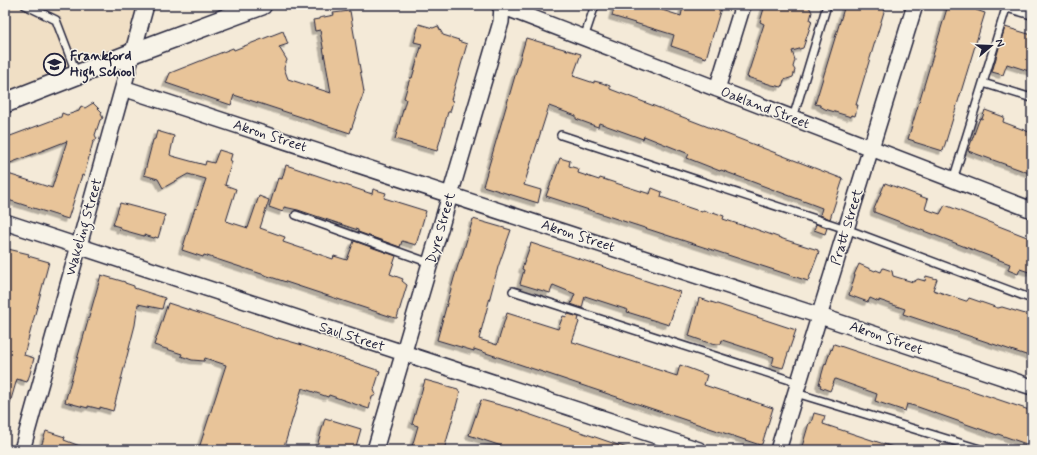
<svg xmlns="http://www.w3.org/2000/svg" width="1037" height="455" font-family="Mynerve,sans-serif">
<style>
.built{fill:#f0dfc5}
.building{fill:#e8c499;stroke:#22223b;filter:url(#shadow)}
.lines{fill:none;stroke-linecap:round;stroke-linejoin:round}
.service-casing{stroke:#22223b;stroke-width:10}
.minor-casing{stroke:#22223b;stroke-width:18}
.tertiary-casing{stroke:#22223b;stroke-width:22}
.service{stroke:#f7f3e8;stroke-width:7}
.minor{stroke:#f7f3e8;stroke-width:15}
.tertiary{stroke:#f7f3e8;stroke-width:19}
.labels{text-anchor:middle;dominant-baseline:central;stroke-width:3;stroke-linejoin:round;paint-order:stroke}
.poi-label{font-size:14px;font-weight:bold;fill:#22223b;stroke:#f7f3e8;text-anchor:start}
.street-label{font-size:14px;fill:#22223b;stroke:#f7f3e8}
</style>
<defs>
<filter id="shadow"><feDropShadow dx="-3.5" dy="3.5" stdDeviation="0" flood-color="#0004"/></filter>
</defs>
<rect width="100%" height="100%" fill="#f4ead8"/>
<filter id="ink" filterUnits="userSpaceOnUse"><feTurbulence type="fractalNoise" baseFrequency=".025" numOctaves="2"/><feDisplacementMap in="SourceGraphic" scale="8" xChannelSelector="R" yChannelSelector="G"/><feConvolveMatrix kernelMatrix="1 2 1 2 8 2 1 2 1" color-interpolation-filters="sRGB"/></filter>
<g filter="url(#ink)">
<!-- built -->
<path class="built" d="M 5,5 L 146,5 L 133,53 L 5,103 Z"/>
<!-- building -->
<path class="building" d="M 615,5 L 660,5 L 659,9 L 681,16 L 683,7 L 687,8 L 688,5 L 713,5 L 721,8 L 706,58 L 671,46 L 674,35 L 612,16 Z
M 765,5 L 808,5 L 812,12 L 810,20 L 812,21 L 803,48 L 792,51 L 795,60 L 793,67 L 795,70 L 793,77 L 784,80 L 782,87 L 772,85 L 747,77 L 764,24 L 760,22 Z
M 845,5 L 886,5 L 856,105 L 858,105 L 855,116 L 851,115 L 851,117 L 825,109 L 820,106 L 820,105 L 815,104 Z
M 948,5 L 966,5 L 977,8 L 976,10 L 985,13 L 943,151 L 914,142 L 914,141 L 908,139 Z
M 350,11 L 364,92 L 350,133 L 234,95 L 231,105 L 166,83 L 170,73 L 233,48 L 234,50 L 283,31 L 288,44 L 279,47 L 287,60 L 284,68 L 288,79 L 331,93 L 320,30 L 315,31 L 313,20 L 319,19 L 319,18 L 334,15 L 333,13 Z
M 419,24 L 433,28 L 438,26 L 443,35 L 459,40 L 458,41 L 467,44 L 451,100 L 453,101 L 450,112 L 448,112 L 437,151 L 395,139 L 406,99 L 404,98 L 410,78 L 412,78 L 422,44 L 414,42 Z
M 1005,27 L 1032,35 L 1032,72 L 1007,64 L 1003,75 L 992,72 Z
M 526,38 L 581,54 L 573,76 L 594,83 L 594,81 L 602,83 L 610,86 L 610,89 L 843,179 L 830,219 L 820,215 L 822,208 L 721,170 L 720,171 L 687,158 L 689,154 L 644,136 L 643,139 L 599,123 L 598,127 L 576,119 L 576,116 L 549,106 L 524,185 L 541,190 L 538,203 L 483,186 Z
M 93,103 L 102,112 L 101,114 L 103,118 L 100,120 L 95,135 L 97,139 L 93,142 L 84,176 L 82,175 L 68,219 L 5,199 L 5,173 L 52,188 L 67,141 L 5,165 L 5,138 L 61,117 L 62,113 L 67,115 L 79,111 L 81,106 L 85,108 Z
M 985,110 L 1004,117 L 1003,122 L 1032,133 L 1032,174 L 968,151 L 978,123 L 980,118 L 982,119 Z
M 157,131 L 174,136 L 170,155 L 172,156 L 205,165 L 206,161 L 214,163 L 219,150 L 232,154 L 230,161 L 232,161 L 225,185 L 236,189 L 226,221 L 248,228 L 259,196 L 269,200 L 260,228 L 285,237 L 283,242 L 333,259 L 334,256 L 347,260 L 354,241 L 396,256 L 390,274 L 403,279 L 402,281 L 407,285 L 397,318 L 395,318 L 204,255 L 203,257 L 182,250 L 195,208 L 196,209 L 206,179 L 188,174 L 163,188 L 158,179 L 144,175 L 153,140 L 155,139 Z
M 560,158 L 570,161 L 569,166 L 579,169 L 578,173 L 599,180 L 600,178 L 650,194 L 652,188 L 662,192 L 661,197 L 681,204 L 681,205 L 702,212 L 703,210 L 713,214 L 713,212 L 724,216 L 723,219 L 744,226 L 744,225 L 786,240 L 818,250 L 818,252 L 819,252 L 808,281 L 546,196 Z
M 286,165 L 372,194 L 373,189 L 386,193 L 384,198 L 426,211 L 416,245 L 402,241 L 400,247 L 358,232 L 358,230 L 298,210 L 284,207 L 283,212 L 269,207 L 278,178 L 282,179 Z
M 885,183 L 928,199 L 925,209 L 940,214 L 945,205 L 1032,239 L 1032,273 L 1020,269 L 1018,274 L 1008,270 L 1010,264 L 874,212 L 874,209 Z
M 120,203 L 165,215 L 158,238 L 155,237 L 154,238 L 144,235 L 144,236 L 119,229 L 120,227 L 113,225 Z
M 473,219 L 511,230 L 498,267 L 479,339 L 497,345 L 507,313 L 558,329 L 563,316 L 567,317 L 568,314 L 579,317 L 578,321 L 579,322 L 572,342 L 573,342 L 677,376 L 680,365 L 707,375 L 704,385 L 773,408 L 762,444 L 760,445 L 474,349 L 474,351 L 437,340 L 454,278 L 460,259 L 461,259 Z
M 816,224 L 827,228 L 825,234 L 814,230 Z
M 531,243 L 680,292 L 669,325 L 627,312 L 628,310 L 585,296 L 582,308 L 571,304 L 575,294 L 553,285 L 550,293 L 520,284 L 524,270 L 522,269 Z
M 8,249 L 29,254 L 28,256 L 49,262 L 24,355 L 34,358 L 30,374 L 27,382 L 17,379 L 8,410 L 5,410 L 5,251 L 7,251 Z
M 859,264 L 875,271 L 876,270 L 881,272 L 883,268 L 892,271 L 893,276 L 913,282 L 918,279 L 925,281 L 926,276 L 937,279 L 933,290 L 966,301 L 967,301 L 969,298 L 998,308 L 1002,307 L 1032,316 L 1032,357 L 903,314 L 905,309 L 879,300 L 879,302 L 870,298 L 868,302 L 849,295 L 855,275 L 854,275 Z
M 101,275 L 125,282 L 125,283 L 134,286 L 134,288 L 165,298 L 162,309 L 138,304 L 135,325 L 113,411 L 100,407 L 100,409 L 88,406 L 88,408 L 65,402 Z
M 699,298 L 796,330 L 783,368 L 772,365 L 774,357 L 722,340 L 721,344 L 717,344 L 706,342 L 689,336 Z
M 168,303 L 278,339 L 278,338 L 299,344 L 380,371 L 374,390 L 376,395 L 372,397 L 369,409 L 329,395 L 328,397 L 302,388 L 283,450 L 205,450 L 199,448 L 226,365 L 205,358 L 204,361 L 192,360 L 181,356 L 182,354 L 154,345 Z
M 834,344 L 1032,411 L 1032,446 L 998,434 L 997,435 L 918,407 L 907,404 L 905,411 L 875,401 L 877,394 L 835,379 L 830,391 L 820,387 L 821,385 L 819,384 L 825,363 L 826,364 L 831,349 L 832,350 Z
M 425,380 L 458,389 L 458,391 L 460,392 L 444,450 L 411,450 L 418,426 L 412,424 Z
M 481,400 L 511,408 L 627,448 L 627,450 L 513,450 L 469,435 Z
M 814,413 L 825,416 L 823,424 L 896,448 L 896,450 L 801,450 L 809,423 L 811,423 Z
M 325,418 L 361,429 L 355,450 L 316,450 Z
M 46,431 L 65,437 L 64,440 L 85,448 L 85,450 L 40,450 Z"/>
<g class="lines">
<defs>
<path id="service" d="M 25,5 L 56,20 L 77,75
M 584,38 L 595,5
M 983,83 L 1032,98
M 793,118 L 827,5
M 561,135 L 846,229 L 1032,299
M 953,180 L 1007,5
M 296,215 L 430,263
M 513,291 L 799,383
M 796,393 L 983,450"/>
<path id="minor" d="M 499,5 L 1032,210
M 1011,5 L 1032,11
M 123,88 L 820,316 L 1032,387
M 717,89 L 743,5
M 5,222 L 699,450
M 22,450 L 146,5
M 375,450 L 501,22 L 502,5
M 778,450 L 915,5"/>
<path id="tertiary" d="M 5,103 L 133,53 L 262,5"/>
</defs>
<!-- service casing -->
<use href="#service" class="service-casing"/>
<!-- minor casing -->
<use href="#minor" class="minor-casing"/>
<!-- tertiary casing -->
<use href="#tertiary" class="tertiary-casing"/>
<!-- service -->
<use href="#service" class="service"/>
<!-- minor -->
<use href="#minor" class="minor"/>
<!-- tertiary -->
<use href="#tertiary" class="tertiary"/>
</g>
</g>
<!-- icons -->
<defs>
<symbol id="school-ring" viewBox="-11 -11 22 22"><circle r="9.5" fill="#f7f3e8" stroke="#22223b" stroke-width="1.5"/><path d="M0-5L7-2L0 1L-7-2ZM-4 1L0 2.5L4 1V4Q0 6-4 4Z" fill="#22223b"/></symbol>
</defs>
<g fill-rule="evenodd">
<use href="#school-ring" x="42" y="52" width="25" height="25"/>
</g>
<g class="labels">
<!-- poi labels -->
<g class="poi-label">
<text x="70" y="56">Frankford<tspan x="70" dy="16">High School</tspan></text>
</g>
<!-- street labels -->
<g class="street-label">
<text transform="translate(765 108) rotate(21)">Oakland Street</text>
<text transform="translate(270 136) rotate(18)">Akron Street</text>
<text transform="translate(84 227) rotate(-74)">Wakeling Street</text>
<text transform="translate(847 227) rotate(-73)">Pratt Street</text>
<text transform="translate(441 228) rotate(-74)">Dyre Street</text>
<text transform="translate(578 236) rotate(18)">Akron Street</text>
<text transform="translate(352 337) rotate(18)">Saul Street</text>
<text transform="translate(886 338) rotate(19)">Akron Street</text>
</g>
</g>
<!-- margin -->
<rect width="1037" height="455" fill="none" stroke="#f7f3e8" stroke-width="20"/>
<rect x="10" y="10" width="1017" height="435" fill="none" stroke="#22223b" stroke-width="1.5" filter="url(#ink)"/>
<!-- north arrow -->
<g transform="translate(991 46) rotate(71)" stroke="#f7f3e8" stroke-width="3" paint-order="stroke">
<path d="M0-3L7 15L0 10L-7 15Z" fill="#22223b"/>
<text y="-6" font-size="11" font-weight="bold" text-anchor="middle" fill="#22223b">N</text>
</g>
</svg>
